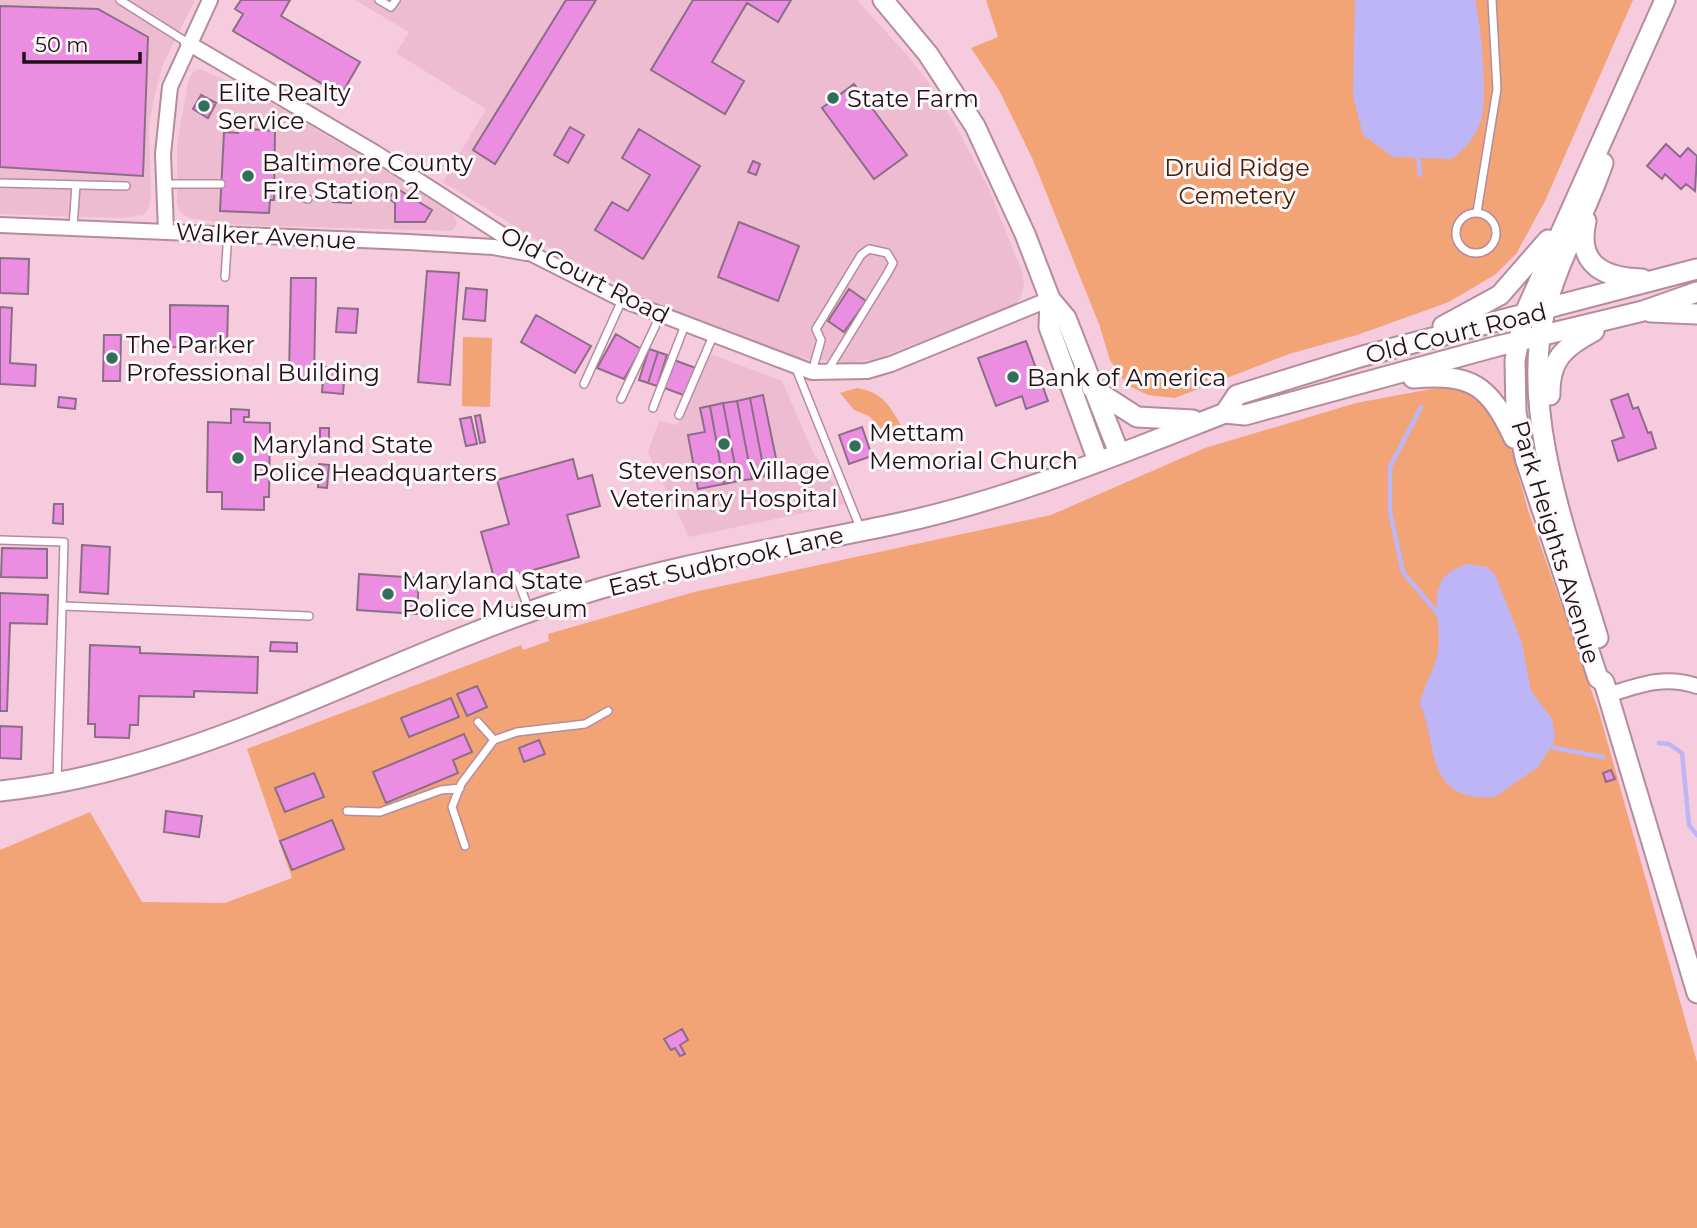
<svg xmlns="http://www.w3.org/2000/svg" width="1697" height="1228" font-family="Montserrat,sans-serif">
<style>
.built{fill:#edbcd1}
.green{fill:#f2a477}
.water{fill:#beb5f6}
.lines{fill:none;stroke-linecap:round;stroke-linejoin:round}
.stream{stroke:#beb5f6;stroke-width:4.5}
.building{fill:#eb8ee1;stroke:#8c6d87;stroke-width:2}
.lane-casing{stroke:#b48c9e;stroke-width:10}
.street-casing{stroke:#b48c9e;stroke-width:18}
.secondary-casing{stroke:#b48c9e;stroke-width:23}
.lane{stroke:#fff;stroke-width:7}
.street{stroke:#fff;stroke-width:14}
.secondary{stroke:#fff;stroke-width:19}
.poi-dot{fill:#306f5c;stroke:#fdf8fa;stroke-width:2.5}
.labels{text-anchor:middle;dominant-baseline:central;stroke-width:6;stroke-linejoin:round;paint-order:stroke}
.poi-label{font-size:24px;fill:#1f1117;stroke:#fdf8fa;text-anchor:start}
.park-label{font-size:24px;fill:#481f03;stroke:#fdf8fa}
.street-label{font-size:24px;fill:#1f1117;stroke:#fdf8fa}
</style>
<rect width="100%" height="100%" fill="#f6cbdd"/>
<!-- built -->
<path class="built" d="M 0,0 L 195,0 L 163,64 L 154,98 L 149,126 L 151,196 L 149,207 L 144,215 L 119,218 L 0,214 Z
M 355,0 L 857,0 L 908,56 L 938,95 L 958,130 L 988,187 L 1023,274 L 1024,287 L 1020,298 L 1015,305 L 876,359 L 847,363 L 799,358 L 649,300 L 558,253 L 443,182 L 486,109 L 396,53 L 409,32 Z
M 199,69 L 244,87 L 449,208 L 457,221 L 455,228 L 451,231 L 239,225 L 189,218 L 181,213 L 177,204 L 177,145 L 188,82 L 192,73 Z
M 711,354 L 782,381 L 813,452 L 846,504 L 689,537 L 648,452 L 659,421 L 677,425 Z"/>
<!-- green -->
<path class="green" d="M 986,0 L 1633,0 L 1545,201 L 1516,254 L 1496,274 L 1449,302 L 1357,335 L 1289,354 L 1175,398 L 1148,395 L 1127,385 L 1110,360 L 1099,324 L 1033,160 L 999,90 L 971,48 L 998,37 Z
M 463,337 L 492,338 L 490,407 L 462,406 Z
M 1442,387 L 1465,389 L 1482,396 L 1507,434 L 1528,510 L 1599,712 L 1697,1062 L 1697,1228 L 0,1228 L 0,850 L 90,812 L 142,902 L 225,903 L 292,878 L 247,749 L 521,645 L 523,650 L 549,641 L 548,634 L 694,592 L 1051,515 L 1205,448 L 1356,403 Z
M 857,388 C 884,392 891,408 903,429 L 890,438 L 869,416 L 854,410 L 840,393 Z"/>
<!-- water -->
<path class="water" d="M 1355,0 L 1475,0 C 1481,24 1488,98 1481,120 C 1476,136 1465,150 1451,159 L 1393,157 L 1363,135 L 1353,95 Z
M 1468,564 L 1487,567 L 1495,574 L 1522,643 L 1531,691 L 1552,719 L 1555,736 L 1553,744 L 1538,767 L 1495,797 C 1424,802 1439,747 1420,704 C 1423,685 1435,670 1438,652 C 1443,616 1420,577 1468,564 Z"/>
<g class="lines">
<!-- stream -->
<path class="stream" d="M 1418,155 L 1420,175
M 1421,407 L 1390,467 L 1390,512 L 1403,572 L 1439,615
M 1548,743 L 1555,748 L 1603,757
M 1659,743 L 1669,744 L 1682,753 L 1689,825 L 1697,835"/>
</g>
<!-- building -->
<path class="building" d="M 241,0 L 290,0 L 281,16 L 360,62 L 341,95 L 233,31 L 243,14 L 235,9 Z
M 566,0 L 596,0 L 495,164 L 473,150 Z
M 693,0 L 791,0 L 778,22 L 747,3 L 712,62 L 744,81 L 725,114 L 651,70 Z
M 0,6 L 98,9 L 148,37 L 143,176 L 0,167 Z
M 854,84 L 907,155 L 874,179 L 822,108 Z
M 201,95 L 216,103 L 208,118 L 193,109 Z
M 570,127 L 584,135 L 568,163 L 554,155 Z
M 238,128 L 275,131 L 274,200 L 270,200 L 269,213 L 220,211 L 224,132 L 238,133 Z
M 639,129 L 700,166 L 643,259 L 595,230 L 612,202 L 628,211 L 650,175 L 622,158 Z
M 1666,144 L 1680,157 L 1688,148 L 1697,156 L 1695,191 L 1686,184 L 1681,189 L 1665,174 L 1662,179 L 1647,166 Z
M 753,161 L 760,164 L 756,175 L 748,172 Z
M 340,162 L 355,164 L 354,171 L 339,169 Z
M 334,185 L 352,186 L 351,203 L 333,202 Z
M 396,188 L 432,210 L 425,222 L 395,222 L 395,203 L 389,199 Z
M 739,222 L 799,246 L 778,301 L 718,277 Z
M 0,258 L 29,259 L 28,294 L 0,293 Z
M 427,271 L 459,273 L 450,385 L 418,382 Z
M 291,278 L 316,278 L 314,377 L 289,377 Z
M 466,288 L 487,290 L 485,321 L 463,319 Z
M 849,289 L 866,301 L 844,332 L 828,321 Z
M 170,305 L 228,306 L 227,348 L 170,347 Z
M 0,307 L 12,308 L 10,363 L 36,365 L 35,386 L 0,384 Z
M 338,308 L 358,309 L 356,333 L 336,332 Z
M 536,315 L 591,346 L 575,373 L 521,342 Z
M 616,334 L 641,349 L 624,379 L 597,368 Z
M 104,335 L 121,335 L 120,381 L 103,381 Z
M 1026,341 L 1048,401 L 1026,409 L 1022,396 L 996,406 L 978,358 Z
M 649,349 L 658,352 L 648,383 L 639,380 Z
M 658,352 L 667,355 L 657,386 L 648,383 Z
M 674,360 L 696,368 L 686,396 L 664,388 Z
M 324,367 L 345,369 L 343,394 L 322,392 Z
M 1628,394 L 1633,409 L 1638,407 L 1648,433 L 1651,432 L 1656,448 L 1618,461 L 1612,441 L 1624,437 L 1611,400 Z
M 763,395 L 779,473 L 765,476 L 750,398 Z
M 59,397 L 76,399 L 75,409 L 58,407 Z
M 750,398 L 765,476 L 752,479 L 737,401 Z
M 737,401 L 752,479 L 738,481 L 723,403 Z
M 723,403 L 738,481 L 724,484 L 710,406 Z
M 710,406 L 724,484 L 698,489 L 688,435 L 705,432 L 700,408 Z
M 231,409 L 249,410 L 249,417 L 244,417 L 244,422 L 270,423 L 269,497 L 264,497 L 264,510 L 222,509 L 222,492 L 207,492 L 208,422 L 231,423 Z
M 480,415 L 485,442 L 480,443 L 475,416 Z
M 471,417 L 477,444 L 466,446 L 460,419 Z
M 862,427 L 872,456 L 849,464 L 839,435 Z
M 320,428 L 329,428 L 329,447 L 320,446 Z
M 573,459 L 578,479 L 592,475 L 600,506 L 567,515 L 579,557 L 495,581 L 481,532 L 509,524 L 497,480 Z
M 319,464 L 329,465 L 327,488 L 318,487 Z
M 54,504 L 63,504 L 63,524 L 53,523 Z
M 82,545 L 110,547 L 108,594 L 80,592 Z
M 2,548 L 47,549 L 47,578 L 1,577 Z
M 359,574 L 419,578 L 417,614 L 357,610 Z
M 0,593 L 48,595 L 47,624 L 10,623 L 7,711 L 0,711 Z
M 271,642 L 297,643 L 297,652 L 270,651 Z
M 90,645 L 140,647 L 140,653 L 258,657 L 257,693 L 194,691 L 194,697 L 139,696 L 138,725 L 130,725 L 129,738 L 95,737 L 95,724 L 88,724 Z
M 477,686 L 487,707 L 467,716 L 457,694 Z
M 451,698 L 459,717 L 409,737 L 401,718 Z
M 0,726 L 22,727 L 21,759 L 0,758 Z
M 464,734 L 472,752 L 453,760 L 458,773 L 386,803 L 373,772 Z
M 539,740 L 545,754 L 524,762 L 519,748 Z
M 1611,770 L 1615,779 L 1606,782 L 1603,773 Z
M 314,773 L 324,797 L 285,812 L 275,788 Z
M 166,811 L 202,816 L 199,837 L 164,832 Z
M 332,820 L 344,849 L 292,870 L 280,841 Z
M 682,1029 L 688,1040 L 680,1045 L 685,1054 L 680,1056 L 675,1048 L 671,1050 L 664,1039 Z"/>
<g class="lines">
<defs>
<path id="lane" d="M 120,0 L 188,43
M 379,0 L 391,7 L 396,0
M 0,183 L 126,186
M 164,184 L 221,184
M 275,186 L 308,199
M 1477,212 L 1497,89 L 1492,0
M1456 233a20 20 0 1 1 40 0a20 20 0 1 1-40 0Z
M 73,227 L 76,185
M 225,277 L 228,233
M 795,366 L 861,530
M 812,372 L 821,340 L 816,329 L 861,255 L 869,249 L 887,253 L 893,263 L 887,274 L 828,370
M 584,384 L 622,300
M 621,399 L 660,316
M 653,408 L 685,325
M 679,415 L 713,336
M 0,540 L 64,542 L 57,782
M 516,575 L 529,610
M 62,606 L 309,616
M 478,722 L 494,740
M 347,811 L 380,812 L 441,790 L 460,788
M 465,846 L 452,807 L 461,784 L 494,740 L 517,732 L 585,724 L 608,711"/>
<path id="street" d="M 188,43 L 374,152 L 532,254 L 623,300 L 812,372 L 867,371 L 891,364 L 1050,299
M 0,225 L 408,242 L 493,247 L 526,253
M 166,231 L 163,154 L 170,87 L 210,0
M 1608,695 C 1639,685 1664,675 1697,686"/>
<path id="secondary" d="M 883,0 L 928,54 L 975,126 L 1025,234 L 1050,299 L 1066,318 L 1119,453
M 1665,0 L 1524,315 L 1515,360 L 1516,412 L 1525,458 L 1598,678 L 1604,682 L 1697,993
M 1586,221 C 1576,265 1604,278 1642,279
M 1050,299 L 1049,327 L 1098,461
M 1651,312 L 1697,314
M 1443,326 L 1500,295 L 1548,240
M 1413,378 C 1472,373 1489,385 1514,438
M 1092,388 L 1137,417 L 1193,420
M 1550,395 C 1549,360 1564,347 1594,331
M 1225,413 L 1237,395 L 1363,356 L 1697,269
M 1598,638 C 1569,540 1519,413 1545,311 C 1558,260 1586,213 1603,163
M 0,791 C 198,771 384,657 573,597 C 678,563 788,547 895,524 C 1008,500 1117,455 1225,413 L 1245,415 L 1498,346 L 1643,311 L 1697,292"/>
</defs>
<!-- lane casing -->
<use href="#lane" class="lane-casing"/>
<!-- street casing -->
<use href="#street" class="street-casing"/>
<!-- secondary casing -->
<use href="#secondary" class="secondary-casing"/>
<!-- lane -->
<use href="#lane" class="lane"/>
<!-- street -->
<use href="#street" class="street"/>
<!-- secondary -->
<use href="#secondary" class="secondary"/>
</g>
<!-- markers -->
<g class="poi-dot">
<circle cx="833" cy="98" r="7"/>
<circle cx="204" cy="106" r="7"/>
<circle cx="248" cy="176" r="7"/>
<circle cx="112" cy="358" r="7"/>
<circle cx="1013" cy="377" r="7"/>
<circle cx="724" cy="444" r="7"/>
<circle cx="855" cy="446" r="7"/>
<circle cx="238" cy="458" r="7"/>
<circle cx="388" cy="594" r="7"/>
</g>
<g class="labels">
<!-- poi labels -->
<g class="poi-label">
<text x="218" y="92">Elite Realty<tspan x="218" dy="28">Service</tspan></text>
<text x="847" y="98">State Farm</text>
<text x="262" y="162">Baltimore County<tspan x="262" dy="28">Fire Station 2</tspan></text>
<text x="126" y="344">The Parker<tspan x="126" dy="28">Professional Building</tspan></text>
<text x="1027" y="377">Bank of America</text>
<text x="869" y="432">Mettam<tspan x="869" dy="28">Memorial Church</tspan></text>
<text x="252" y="444">Maryland State<tspan x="252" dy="28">Police Headquarters</tspan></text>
<text x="724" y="470" text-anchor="middle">Stevenson Village<tspan x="724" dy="28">Veterinary Hospital</tspan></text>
<text x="402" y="580">Maryland State<tspan x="402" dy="28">Police Museum</tspan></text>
</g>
<!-- park labels -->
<g class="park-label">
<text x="1237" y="167">Druid Ridge<tspan x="1237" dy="28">Cemetery</tspan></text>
</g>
<!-- street labels -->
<g class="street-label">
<text transform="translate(266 236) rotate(3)">Walker Avenue</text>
<text transform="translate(585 275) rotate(27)">Old Court Road</text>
<text transform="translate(1456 333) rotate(-14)">Old Court Road</text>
<text transform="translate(1556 542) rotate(73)">Park Heights Avenue</text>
<text transform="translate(726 561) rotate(-13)">East Sudbrook Lane</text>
</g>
</g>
<!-- scale -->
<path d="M24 52v10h116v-10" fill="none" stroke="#1f1117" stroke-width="3.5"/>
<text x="35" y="52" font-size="21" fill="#1f1117" stroke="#fdf8fa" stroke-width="5" paint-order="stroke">50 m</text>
</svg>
